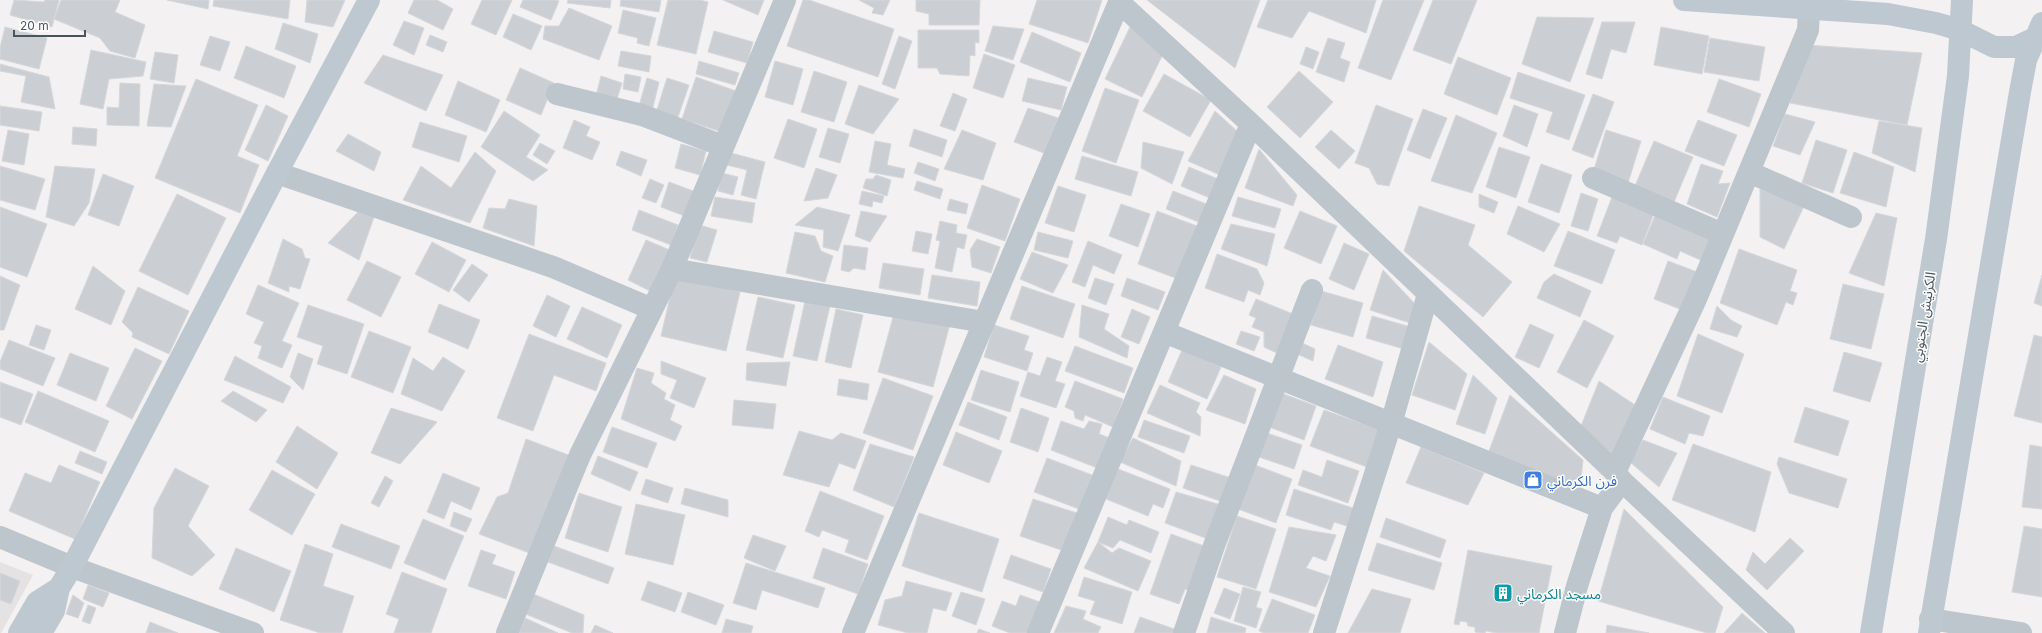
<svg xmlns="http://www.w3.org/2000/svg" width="2042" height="633" font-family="Inter,'Noto Sans Arabic',sans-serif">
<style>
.education{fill:#e4e2e2}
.building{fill:#cbced3;stroke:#d5d7db}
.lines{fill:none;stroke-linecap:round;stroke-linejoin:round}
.street{stroke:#bdc6cc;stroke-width:22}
.secondary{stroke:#bec8d1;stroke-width:22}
.labels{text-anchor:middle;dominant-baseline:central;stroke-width:3;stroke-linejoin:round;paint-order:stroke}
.street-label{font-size:14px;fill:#49555d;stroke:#fff}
.shop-label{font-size:14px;fill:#366cbe;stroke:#fff;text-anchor:start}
.culture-label{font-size:14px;fill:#0d838f;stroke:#fff;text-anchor:start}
</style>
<rect width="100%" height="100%" fill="#f3f1f1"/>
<!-- education -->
<path class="education" d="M 0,562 L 33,575 L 1,633 L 0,633 Z"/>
<!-- building -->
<path class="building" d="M 14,0 L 44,2 L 45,0 L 59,0 L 52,27 L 10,15 Z
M 61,0 L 120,0 L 115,12 L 145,25 L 135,58 L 110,51 L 100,38 L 54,19 Z
M 167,0 L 209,0 L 208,9 Z
M 214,0 L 290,0 L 288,19 L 213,6 Z
M 307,0 L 345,0 L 333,27 L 305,22 Z
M 414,0 L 437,0 L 453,9 L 443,30 L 408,13 Z
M 482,0 L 512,0 L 496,35 L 471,24 Z
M 523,0 L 556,0 L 559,1 L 551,20 L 520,7 Z
M 568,0 L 611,0 L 610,8 L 567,3 Z
M 621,0 L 661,0 L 659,12 L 620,6 Z
M 668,0 L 700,0 L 708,2 L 696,54 L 657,45 Z
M 723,0 L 764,0 L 758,15 Z
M 803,0 L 809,0 L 894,29 L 878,77 L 787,46 Z
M 859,0 L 890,0 L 883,15 L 872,13 L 874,8 Z
M 916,0 L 980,0 L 979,25 L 929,25 L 929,14 L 916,11 Z
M 1037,0 L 1102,0 L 1088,43 L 1029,24 Z
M 1147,0 L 1260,0 L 1235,68 Z
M 1268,0 L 1376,0 L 1366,33 L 1309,11 L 1292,38 L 1257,27 Z
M 1383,0 L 1424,0 L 1391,80 L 1358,68 Z
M 1433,0 L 1477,0 L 1451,64 L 1413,50 Z
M 569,8 L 612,26 L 599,60 L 543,39 L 545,26 L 559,26 Z
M 623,10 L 656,18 L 649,46 L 637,43 L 638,38 L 618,33 Z
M 513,14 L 542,26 L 531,50 L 503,37 Z
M 1537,17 L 1594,18 L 1570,82 L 1522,64 Z
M 404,21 L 424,28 L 414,55 L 393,45 Z
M 1602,22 L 1635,22 L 1626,53 L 1611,49 L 1602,79 L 1586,74 Z
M 283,23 L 318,34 L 310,63 L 275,49 Z
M 1131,25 L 1162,56 L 1142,97 L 1105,79 Z
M 993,26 L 1024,29 L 1013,60 L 985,51 Z
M 5,27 L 47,38 L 39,69 L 0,59 L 0,48 Z
M 1661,27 L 1709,36 L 1702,74 L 1654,65 Z
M 918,30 L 979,30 L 979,43 L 975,42 L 975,56 L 970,55 L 969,76 L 940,74 L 937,68 L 918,68 Z
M 714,31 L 753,42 L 747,63 L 708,52 Z
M 1032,32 L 1081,53 L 1070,82 L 1020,62 Z
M 430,35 L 447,42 L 443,52 L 426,45 Z
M 210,36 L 230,42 L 220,71 L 200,65 Z
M 899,36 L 912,41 L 895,89 L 882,84 Z
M 1328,38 L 1345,43 L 1340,58 L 1350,62 L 1344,82 L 1316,72 Z
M 1710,38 L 1765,47 L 1759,81 L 1704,72 Z
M 1807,45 L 1922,53 L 1907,125 L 1790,103 Z
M 246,46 L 296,66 L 284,98 L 234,78 Z
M 1306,47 L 1319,52 L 1313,69 L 1300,64 Z
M 91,50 L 146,62 L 143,76 L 109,79 L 103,109 L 80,104 Z
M 621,51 L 651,56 L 649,72 L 618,66 Z
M 155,52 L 178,55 L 174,83 L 150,79 Z
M 984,54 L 1015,65 L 1003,98 L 973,88 Z
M 383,55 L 443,75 L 426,111 L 364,83 Z
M 1458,57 L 1511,78 L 1497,115 L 1444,94 Z
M 699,61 L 739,73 L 735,85 L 696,74 Z
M 775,61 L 803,69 L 793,105 L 765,97 Z
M 0,64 L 49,77 L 55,109 L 21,102 L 26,76 L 0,71 Z
M 520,68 L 554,83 L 541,115 L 506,100 Z
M 814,71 L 847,82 L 834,122 L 801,112 Z
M 1299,71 L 1333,102 L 1300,138 L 1267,107 Z
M 1518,72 L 1585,95 L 1569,140 L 1546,132 L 1553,112 L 1510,98 Z
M 625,74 L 641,77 L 638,92 L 623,89 Z
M 1164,74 L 1211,100 L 1190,137 L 1143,111 Z
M 601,76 L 622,83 L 616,102 L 596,96 Z
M 696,77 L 736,91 L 722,132 L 682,119 Z
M 647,78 L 659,82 L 652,111 L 639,106 Z
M 667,78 L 689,85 L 677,120 L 656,113 Z
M 1028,78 L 1067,87 L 1061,110 L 1022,101 Z
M 196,79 L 258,105 L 237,156 L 259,165 L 240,213 L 155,178 Z
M 1719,79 L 1761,94 L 1749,127 L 1707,112 Z
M 458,81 L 500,100 L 486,132 L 445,115 Z
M 120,83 L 140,84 L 139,126 L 107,125 L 107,107 L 119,108 Z
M 154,84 L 186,86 L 171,127 L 147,126 Z
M 859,85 L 899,99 L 873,134 L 845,124 Z
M 1105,88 L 1139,100 L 1116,163 L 1082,151 Z
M 953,93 L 967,99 L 955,131 L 940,126 Z
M 1593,94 L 1614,102 L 1593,158 L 1572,150 Z
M 266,105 L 288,116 L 268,161 L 245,150 Z
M 1376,105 L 1413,119 L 1389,186 L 1377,184 L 1369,168 L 1355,163 Z
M 1514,105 L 1538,114 L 1527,147 L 1503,136 Z
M 0,106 L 42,112 L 39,131 L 0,125 Z
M 1028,108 L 1058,118 L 1044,153 L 1014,142 Z
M 1423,109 L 1447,118 L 1430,159 L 1407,150 Z
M 504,111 L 540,135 L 526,157 L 548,170 L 533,181 L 481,147 Z
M 1215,111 L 1238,132 L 1220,175 L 1188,161 Z
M 1785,114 L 1815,122 L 1800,155 L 1773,146 Z
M 1456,115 L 1497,133 L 1472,193 L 1431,181 Z
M 788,119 L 817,129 L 804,168 L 774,158 Z
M 574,120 L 590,127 L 586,136 L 600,142 L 592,160 L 563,148 Z
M 1698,120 L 1737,135 L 1724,166 L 1685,151 Z
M 1879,121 L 1922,128 L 1915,172 L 1872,153 Z
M 420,122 L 467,136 L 459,162 L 412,147 Z
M 73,127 L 97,129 L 96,146 L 72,144 Z
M 828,128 L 849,134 L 840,163 L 819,157 Z
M 914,129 L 947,140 L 942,157 L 909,146 Z
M 8,130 L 29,134 L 24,165 L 2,161 Z
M 962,130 L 996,143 L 983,180 L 944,169 Z
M 1331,130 L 1355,151 L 1339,169 L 1315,147 Z
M 1606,130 L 1641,141 L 1628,183 L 1593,173 Z
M 348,134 L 381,152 L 374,171 L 336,151 Z
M 1816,140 L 1847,150 L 1833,193 L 1802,183 Z
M 875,141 L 891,144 L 887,165 L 905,169 L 903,178 L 869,172 Z
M 1654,141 L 1693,157 L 1674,202 L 1635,186 Z
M 1143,142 L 1184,152 L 1172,184 L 1141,168 Z
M 540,143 L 555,151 L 547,164 L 533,155 Z
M 681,144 L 706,151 L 700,175 L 675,168 Z
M 1499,147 L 1530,157 L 1516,198 L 1486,187 Z
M 1259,149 L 1297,195 L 1293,206 L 1245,188 Z
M 621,151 L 647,160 L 641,176 L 616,165 Z
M 475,152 L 496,171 L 470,223 L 403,200 L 421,166 L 451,188 Z
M 1854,152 L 1894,167 L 1886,207 L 1840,193 Z
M 731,153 L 765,162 L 756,199 L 741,195 L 747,170 L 727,165 Z
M 1082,156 L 1138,172 L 1131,196 L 1075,179 Z
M 918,162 L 939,169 L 935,181 L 914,173 Z
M 1541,164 L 1572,175 L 1559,213 L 1528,202 Z
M 1701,164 L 1723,171 L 1718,184 L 1730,183 L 1717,217 L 1687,204 Z
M 0,166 L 45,179 L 35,210 L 0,200 Z
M 55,166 L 95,169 L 89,203 L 74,226 L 46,217 Z
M 1189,167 L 1218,179 L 1210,198 L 1181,186 Z
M 816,168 L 837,175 L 828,198 L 804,201 Z
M 722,173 L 738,177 L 733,195 L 718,191 Z
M 103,174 L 134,186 L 119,226 L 88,215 Z
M 876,175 L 891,180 L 887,196 L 863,188 L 866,179 L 873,179 Z
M 650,179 L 664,185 L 656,203 L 642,198 Z
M 917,181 L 943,189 L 940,199 L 914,190 Z
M 669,182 L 696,192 L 687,217 L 661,207 Z
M 982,185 L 1020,199 L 1005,241 L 967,228 Z
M 1058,186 L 1086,195 L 1074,232 L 1045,223 Z
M 1760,189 L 1804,206 L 1784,249 L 1760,237 Z
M 862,191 L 884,196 L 882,203 L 873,201 L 872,207 L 859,204 Z
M 1173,191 L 1209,205 L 1201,223 L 1166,209 Z
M 1614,192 L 1656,208 L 1642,245 L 1620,236 L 1617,243 L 1597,236 Z
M 1581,193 L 1598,199 L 1588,231 L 1571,226 Z
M 177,194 L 226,218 L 188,295 L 139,271 Z
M 1479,194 L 1498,202 L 1494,213 L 1479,207 Z
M 715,197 L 755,203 L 752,223 L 711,216 Z
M 1238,197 L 1281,209 L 1275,228 L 1232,216 Z
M 509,199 L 537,206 L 534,246 L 483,228 L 489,208 L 505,209 Z
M 950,199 L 968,204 L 966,214 L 947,210 Z
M 1121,204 L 1150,214 L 1138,247 L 1109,236 Z
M 1419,206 L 1475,225 L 1468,245 L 1512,282 L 1483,317 L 1404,251 Z
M 1518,206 L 1560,224 L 1544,252 L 1507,234 Z
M 0,207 L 47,224 L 27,277 L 0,267 Z
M 817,207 L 850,215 L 838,251 L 823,247 L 824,230 L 795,225 Z
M 639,210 L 678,225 L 671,245 L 632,230 Z
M 861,211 L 887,216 L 870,242 L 855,236 Z
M 1157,211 L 1197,226 L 1178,279 L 1138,264 Z
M 1300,211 L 1337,226 L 1321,264 L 1284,248 Z
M 1657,211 L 1716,236 L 1705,262 L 1680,251 L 1677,259 L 1643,244 Z
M 358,212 L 374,217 L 359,260 L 328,243 Z
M 1876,213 L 1897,218 L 1884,286 L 1849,273 Z
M 940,221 L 957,225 L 956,233 L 967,235 L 964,249 L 957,247 L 952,272 L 935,268 L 940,241 L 936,240 Z
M 1231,224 L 1275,234 L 1267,266 L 1221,249 Z
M 699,225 L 717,230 L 707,262 L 690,258 Z
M 916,231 L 932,234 L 928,254 L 912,251 Z
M 1568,231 L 1615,250 L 1602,284 L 1554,266 Z
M 795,232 L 815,236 L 821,251 L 833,256 L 825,282 L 786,273 Z
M 1038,232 L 1073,241 L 1068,258 L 1034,250 Z
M 283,239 L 302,249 L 305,258 L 310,259 L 300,289 L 289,286 L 289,292 L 268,283 Z
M 977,239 L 1000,247 L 991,273 L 972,267 L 970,250 Z
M 646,240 L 672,251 L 652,292 L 628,280 Z
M 1088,241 L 1122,255 L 1114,274 L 1093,265 L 1085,287 L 1072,282 Z
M 432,242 L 466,260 L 449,292 L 415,274 Z
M 1344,243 L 1369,254 L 1354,290 L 1329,279 Z
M 844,245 L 868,248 L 865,270 L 854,268 L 849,272 L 841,270 Z
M 1739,249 L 1797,270 L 1790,291 L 1797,293 L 1793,305 L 1786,302 L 1777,325 L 1720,303 Z
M 1032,252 L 1068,265 L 1053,293 L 1020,279 Z
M 1217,254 L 1257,269 L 1264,283 L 1260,295 L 1248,290 L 1244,302 L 1205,288 Z
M 367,261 L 401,277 L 381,317 L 347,300 Z
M 1668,261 L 1700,273 L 1685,311 L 1654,299 Z
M 883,263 L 924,269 L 920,295 L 879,288 Z
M 472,264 L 488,275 L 469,302 L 453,290 Z
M 93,266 L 125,291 L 111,325 L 75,309 Z
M 1383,270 L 1416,305 L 1410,323 L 1370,310 Z
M 1554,274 L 1591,291 L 1580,317 L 1537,298 L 1544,282 Z
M 932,275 L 980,282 L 977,306 L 928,298 Z
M 2042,275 L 2042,306 L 2034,303 Z
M 0,276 L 20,285 L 4,330 L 0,330 Z
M 675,276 L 740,292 L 726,351 L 661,336 Z
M 1095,278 L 1114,284 L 1106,305 L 1088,298 Z
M 1127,278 L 1165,292 L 1158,310 L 1121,296 Z
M 1843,284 L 1884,294 L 1871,349 L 1830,339 Z
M 258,285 L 299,303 L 282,341 L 292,345 L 282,368 L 258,358 L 262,346 L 254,343 L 264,322 L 246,314 Z
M 1022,286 L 1075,304 L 1063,338 L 1010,319 Z
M 138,287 L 189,311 L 169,354 L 132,337 L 133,333 L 122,322 Z
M 1321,291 L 1363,303 L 1353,337 L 1311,325 Z
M 547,295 L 570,306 L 556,337 L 533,326 Z
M 758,297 L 795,305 L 783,358 L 746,350 Z
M 1256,299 L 1298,316 L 1281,355 L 1264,347 L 1264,332 L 1252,327 L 1256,318 L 1249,315 Z
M 805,301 L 830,306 L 817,361 L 793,356 Z
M 439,304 L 480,320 L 468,349 L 428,332 Z
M 308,305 L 364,324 L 347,374 L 317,364 L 323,346 L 297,337 Z
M 1082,305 L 1109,314 L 1104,329 L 1129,346 L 1127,358 L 1079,337 Z
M 1717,306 L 1731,320 L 1742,326 L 1737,337 L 1710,329 Z
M 582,307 L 622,325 L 607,358 L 567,339 Z
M 836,309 L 863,315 L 851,368 L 825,362 Z
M 1132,309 L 1150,317 L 1139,344 L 1121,337 Z
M 895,310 L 950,324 L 933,387 L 878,372 Z
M 1372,316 L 1411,327 L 1404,349 L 1366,338 Z
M 1584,320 L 1614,336 L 1587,388 L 1557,372 Z
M 1530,324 L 1554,335 L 1539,368 L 1515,357 Z
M 36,325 L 51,330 L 44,350 L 29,345 Z
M 994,325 L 1029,336 L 1024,350 L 1033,353 L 1027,371 L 984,357 Z
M 369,331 L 411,347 L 393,393 L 351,377 Z
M 1241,331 L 1260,337 L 1254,351 L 1236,344 Z
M 529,334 L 606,363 L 596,391 L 554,375 L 533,431 L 497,418 Z
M 1698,334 L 1744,354 L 1722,413 L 1677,396 Z
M 2034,335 L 2042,337 L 2042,423 L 2014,416 Z
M 9,340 L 55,358 L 43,386 L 0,369 L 0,362 Z
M 1429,342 L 1467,374 L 1455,410 L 1412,395 Z
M 1302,343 L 1315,349 L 1313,361 L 1297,354 Z
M 1338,345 L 1383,362 L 1373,397 L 1325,379 Z
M 1075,346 L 1133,368 L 1124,393 L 1065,371 Z
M 135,348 L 162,361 L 132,419 L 106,406 Z
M 1182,350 L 1221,367 L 1207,399 L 1168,382 Z
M 1844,352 L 1882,363 L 1870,402 L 1833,391 Z
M 70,353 L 109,368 L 96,401 L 57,385 Z
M 298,353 L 313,359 L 303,390 L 290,377 Z
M 235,356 L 291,387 L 283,403 L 224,380 Z
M 443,357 L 465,371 L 442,411 L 401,394 L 413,358 L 433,371 Z
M 1047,357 L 1062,362 L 1055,381 L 1065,384 L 1056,408 L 1020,396 L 1028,372 L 1040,376 Z
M 661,361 L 706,378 L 694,408 L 670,398 L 677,380 L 661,374 Z
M 790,362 L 786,386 L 746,380 L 747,363 Z
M 637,368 L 654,373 L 651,383 L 666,393 L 664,399 L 675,405 L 670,420 L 682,426 L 675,441 L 621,419 Z
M 981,370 L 1019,382 L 1010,412 L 971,400 Z
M 1224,375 L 1256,389 L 1245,424 L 1206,410 Z
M 1473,375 L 1497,398 L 1485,434 L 1456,424 Z
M 883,378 L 933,396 L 913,450 L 863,433 Z
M 839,379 L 869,384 L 867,400 L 837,395 Z
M 1075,381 L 1123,399 L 1113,427 L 1085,415 L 1083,421 L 1075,418 L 1074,411 L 1065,407 Z
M 1599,381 L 1635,405 L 1612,454 L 1581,426 Z
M 0,382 L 33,394 L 21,425 L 0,417 Z
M 1160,385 L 1200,403 L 1196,412 L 1201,417 L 1200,436 L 1147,413 Z
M 38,391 L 109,421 L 95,452 L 25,422 Z
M 233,391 L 267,410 L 256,422 L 221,401 Z
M 1281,393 L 1316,406 L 1304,440 L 1269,427 Z
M 1510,395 L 1583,460 L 1580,488 L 1489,451 Z
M 1663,397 L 1710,416 L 1703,436 L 1689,433 L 1685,444 L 1650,429 Z
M 734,400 L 776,404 L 773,429 L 732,425 Z
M 968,402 L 1007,417 L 999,440 L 959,425 Z
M 1805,407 L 1849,421 L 1838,456 L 1794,442 Z
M 391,408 L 437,422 L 400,464 L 371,453 Z
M 1021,408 L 1049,418 L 1038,452 L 1010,442 Z
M 1324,410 L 1381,430 L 1367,467 L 1310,446 Z
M 1144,420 L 1190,436 L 1184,453 L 1138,437 Z
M 1061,421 L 1084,429 L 1089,421 L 1102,424 L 1099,434 L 1115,440 L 1100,469 L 1051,450 Z
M 297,426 L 338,453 L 317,489 L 276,462 Z
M 612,427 L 657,443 L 647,468 L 603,452 Z
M 799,431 L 832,440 L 841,433 L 866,441 L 855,469 L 839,463 L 829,487 L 783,475 Z
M 956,432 L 1002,451 L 989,483 L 943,465 Z
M 1264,432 L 1302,445 L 1294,469 L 1256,456 Z
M 1133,438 L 1181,461 L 1176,486 L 1120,462 Z
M 526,439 L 571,456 L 532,554 L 479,534 L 497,497 L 508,493 Z
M 1643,440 L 1677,453 L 1659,487 L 1630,462 Z
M 870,444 L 914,457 L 894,507 L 853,490 Z
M 1693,444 L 1771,472 L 1755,532 L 1672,500 Z
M 2030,445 L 2042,447 L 2042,509 L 2022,507 Z
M 1421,447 L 1484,473 L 1468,505 L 1406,483 Z
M 80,451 L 107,462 L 102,474 L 75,463 Z
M 598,456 L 638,472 L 630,491 L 591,474 Z
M 1779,457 L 1847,479 L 1838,508 L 1789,493 L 1777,464 Z
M 1047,458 L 1092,475 L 1079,509 L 1034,492 Z
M 1327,460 L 1359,471 L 1348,503 L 1298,485 L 1303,470 L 1322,477 Z
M 59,465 L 100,482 L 75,539 L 9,511 L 25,473 L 51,483 Z
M 1191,465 L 1231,478 L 1223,502 L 1183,488 Z
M 1255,465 L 1292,479 L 1276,523 L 1238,509 Z
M 175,468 L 209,486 L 188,526 L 215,555 L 192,576 L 152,558 L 154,508 Z
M 1118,469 L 1170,489 L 1163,508 L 1153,504 L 1148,516 L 1106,499 Z
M 272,470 L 315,494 L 292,535 L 249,510 Z
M 443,473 L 480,488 L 471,510 L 451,501 L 444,519 L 427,512 Z
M 385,476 L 393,481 L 379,507 L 371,503 Z
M 646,479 L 673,488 L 668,503 L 641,494 Z
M 685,488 L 728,500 L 728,517 L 681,504 Z
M 1294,489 L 1356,509 L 1350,527 L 1334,522 L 1331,530 L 1286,515 Z
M 820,491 L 884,516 L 867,560 L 845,552 L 849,540 L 822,530 L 819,537 L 805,531 Z
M 1176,492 L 1221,505 L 1208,539 L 1165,523 Z
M 579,493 L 622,507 L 608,552 L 565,538 Z
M 1033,499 L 1080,514 L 1067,552 L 1020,536 Z
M 636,504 L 685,515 L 673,565 L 625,554 Z
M 1624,509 L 1723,607 L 1715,633 L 1707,633 L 1598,601 Z
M 454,512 L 472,519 L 466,532 L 450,526 Z
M 919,513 L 999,539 L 982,592 L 902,566 Z
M 1237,516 L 1276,529 L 1256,589 L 1217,577 Z
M 1108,517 L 1127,525 L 1129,520 L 1159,532 L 1151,553 L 1120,540 L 1113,548 L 1098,542 Z
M 1386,518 L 1446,540 L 1440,558 L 1380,537 Z
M 423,519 L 464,536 L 445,580 L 404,563 Z
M 341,524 L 400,546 L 391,569 L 332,547 Z
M 2024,526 L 2042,529 L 2042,597 L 2012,592 Z
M 1289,527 L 1336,535 L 1326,561 L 1313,556 L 1306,568 L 1330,576 L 1316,607 L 1269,592 Z
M 1171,534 L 1207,547 L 1191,591 L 1185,589 L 1179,604 L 1150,594 Z
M 753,535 L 786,546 L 775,571 L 744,558 Z
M 1790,538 L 1804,551 L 1767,590 L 1746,570 L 1753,552 L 1765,564 Z
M 1098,542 L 1112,553 L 1119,548 L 1151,561 L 1138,591 L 1084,568 Z
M 1377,543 L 1442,563 L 1434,590 L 1368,570 Z
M 305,544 L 333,554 L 323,586 L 354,596 L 342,633 L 320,633 L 280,620 Z
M 554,546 L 614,568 L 608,584 L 548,562 Z
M 236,548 L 291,571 L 274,612 L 219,589 Z
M 823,548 L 868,564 L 858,594 L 813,578 Z
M 481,550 L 496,555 L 492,564 L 515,572 L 506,599 L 468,586 Z
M 1468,550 L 1552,566 L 1539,633 L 1497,633 L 1486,631 L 1485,633 L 1481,633 L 1475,632 L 1475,627 L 1468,626 L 1467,622 L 1460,621 L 1459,625 L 1454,624 Z
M 1011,555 L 1051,569 L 1043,592 L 1003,578 Z
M 746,563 L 825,588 L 818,608 L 762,590 L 756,610 L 733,603 Z
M 402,572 L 447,589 L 431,633 L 394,633 L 399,619 L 386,614 Z
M 0,573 L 20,581 L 11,604 L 0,600 Z
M 1084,577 L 1132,592 L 1122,624 L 1090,614 L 1095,601 L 1078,596 Z
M 648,581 L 682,593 L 675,612 L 641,600 Z
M 906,581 L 952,593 L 946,611 L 933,608 L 927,633 L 908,633 L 878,625 L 885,600 L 902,596 Z
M 88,585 L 109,593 L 103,607 L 83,599 Z
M 1243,587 L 1261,592 L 1256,607 L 1262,609 L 1256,628 L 1234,621 Z
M 1224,588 L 1240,594 L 1230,619 L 1214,613 Z
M 1372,589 L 1411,599 L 1400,633 L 1348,633 Z
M 688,592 L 724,605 L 716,625 L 681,612 Z
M 961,592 L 985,599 L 976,625 L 952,616 Z
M 531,593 L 584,615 L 583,633 L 572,633 L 523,613 Z
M 73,595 L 84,603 L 78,618 L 66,614 Z
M 1020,595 L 1040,602 L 1028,633 L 1010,633 L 992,626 L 1002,601 L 1016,606 Z
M 1272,599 L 1315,615 L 1308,633 L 1264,633 L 1259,631 Z
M 88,605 L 96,608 L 90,624 L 82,621 Z
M 1066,606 L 1086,611 L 1083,619 L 1101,627 L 1098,633 L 1054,633 Z
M 1742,613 L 1765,633 L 1724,633 Z
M 1140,617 L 1180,631 L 1179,633 L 1134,633 Z
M 1211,617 L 1246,628 L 1245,633 L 1207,633 Z
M 525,618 L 558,633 L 519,633 Z
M 726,619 L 753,626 L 751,633 L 722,633 Z
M 150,622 L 178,633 L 146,633 Z
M 595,625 L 613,633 L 591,633 Z
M 1607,625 L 1649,633 L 1606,633 Z
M 979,629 L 990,633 L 977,633 Z"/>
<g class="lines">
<!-- street -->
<path class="street" d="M 1120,3 L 1251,124 L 1615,472 L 1622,481 L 1784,633
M 557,94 L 642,115 L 723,146
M 1749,172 L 1851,217
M 277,173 L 553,267 L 652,309
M 1593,178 L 1723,234
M 672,269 L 984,322
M 1164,332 L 1602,508
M 1615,472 L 1696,299 L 1808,30 L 1809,10
M 0,537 L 72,567 L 253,633
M 1930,619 L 2021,633
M 507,633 L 580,455 L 672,269 L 785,0
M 853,633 L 1120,0
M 1038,633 L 1251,124
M 1184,633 L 1215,543 L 1312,290
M 1324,633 L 1391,424 L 1428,294
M 1565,633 L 1577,586 L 1602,508 L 1622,481"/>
<!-- secondary -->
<path class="secondary" d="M 1684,0 L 1888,14 L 1936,23 L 1960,30 L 1994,47 L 2016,47 L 2041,35
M 19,633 L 37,602 L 59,588
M 41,633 L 54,611 L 59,588 L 72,567 L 277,173 L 369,0
M 1871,633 L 1936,239 L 1958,76 L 1962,0
M 1929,633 L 2020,92 L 2026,60 L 2042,23"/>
</g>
<!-- icons -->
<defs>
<symbol id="shop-square" viewBox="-11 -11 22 22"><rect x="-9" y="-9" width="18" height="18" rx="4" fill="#3f7fe0" stroke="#fff"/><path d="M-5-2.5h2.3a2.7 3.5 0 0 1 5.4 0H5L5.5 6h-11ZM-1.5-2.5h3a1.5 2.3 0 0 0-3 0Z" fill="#fff"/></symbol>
<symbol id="building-square" viewBox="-11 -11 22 22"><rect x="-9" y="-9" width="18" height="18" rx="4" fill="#0f9aa8" stroke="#fff"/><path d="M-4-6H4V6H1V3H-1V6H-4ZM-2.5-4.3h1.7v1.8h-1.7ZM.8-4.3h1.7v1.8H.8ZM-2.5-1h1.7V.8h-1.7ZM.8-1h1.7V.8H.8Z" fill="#fff"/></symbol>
</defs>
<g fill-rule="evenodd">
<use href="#shop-square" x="1522" y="469" width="22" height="22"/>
<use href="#building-square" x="1492" y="582" width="22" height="22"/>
</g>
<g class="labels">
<!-- street labels -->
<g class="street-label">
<text transform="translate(1923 317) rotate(-81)">الكرنيش الجنوبي</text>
</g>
<!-- shop labels -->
<g class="shop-label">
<text x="1547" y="480">فرن الكرماني</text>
</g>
<!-- culture labels -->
<g class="culture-label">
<text x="1517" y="593">مسجد الكرماني</text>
</g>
</g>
<!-- scale -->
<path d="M14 30v6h71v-6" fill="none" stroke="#49555d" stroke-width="2"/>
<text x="20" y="30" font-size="12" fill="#49555d" stroke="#ffffff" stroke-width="3" paint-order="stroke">20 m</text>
</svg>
